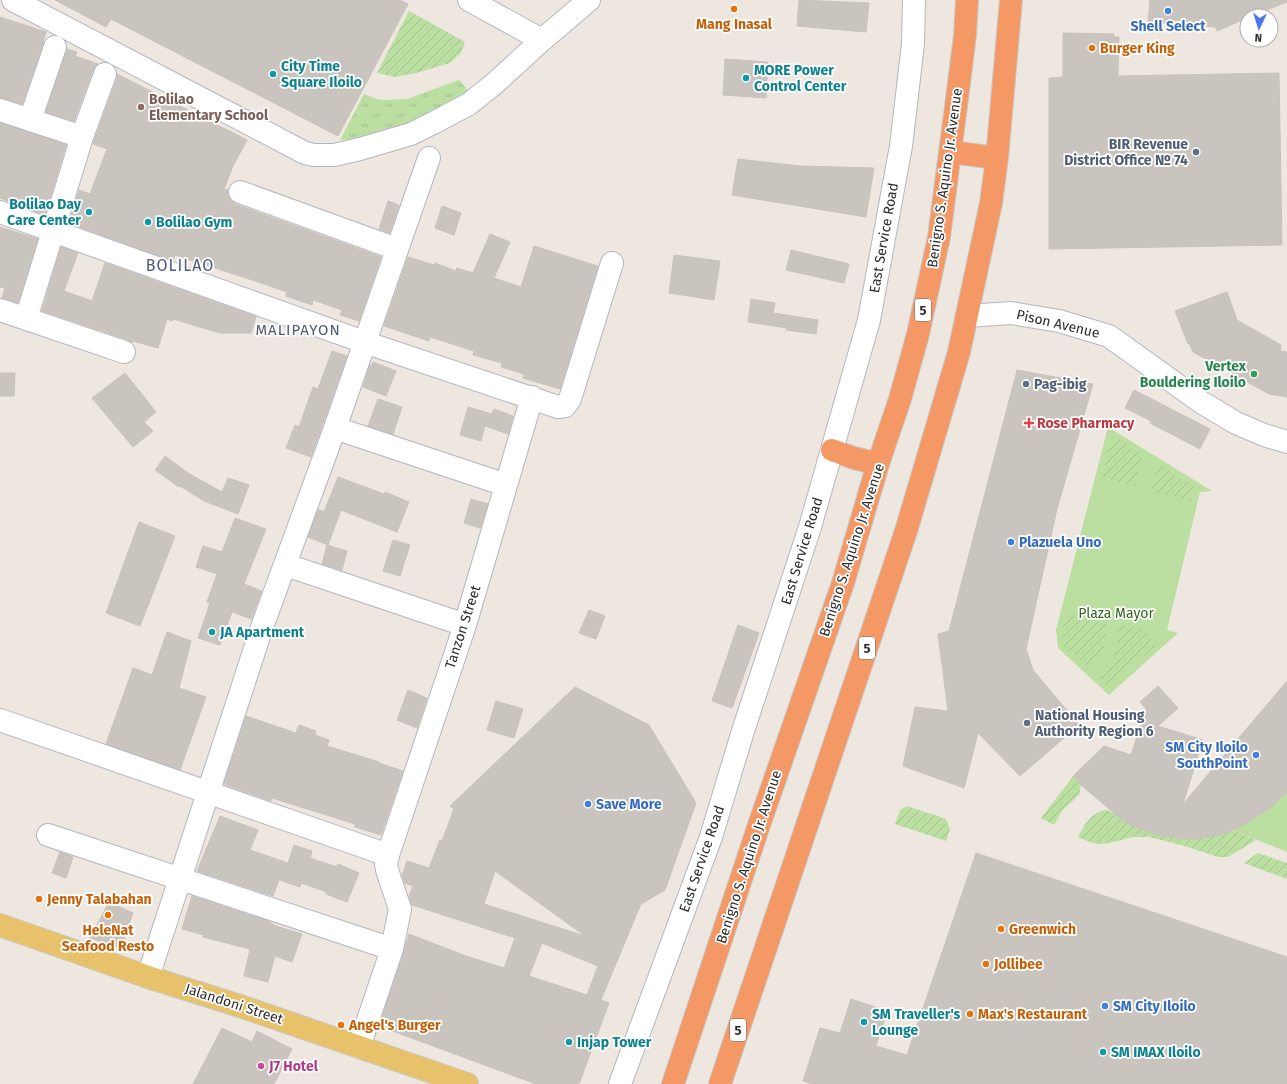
<svg xmlns="http://www.w3.org/2000/svg" width="1287" height="1084" font-family="'Fira Sans',sans-serif">
<style>
.grass{fill:url(#grass-tufts)}
.park{fill:#badfa1}
.garden{fill:url(#garden-furrows)}
.building{fill:#c9c5be;stroke:#c9c2ba;fill-rule:evenodd}
.lines{fill:none;stroke-linecap:round;stroke-linejoin:round}
.minor-casing{stroke:#b3b7bf;stroke-width:24}
.major-casing{stroke:#c8c8c8;stroke-width:24}
.highway-casing{stroke:#c8c8c8;stroke-width:24}
.minor{stroke:#fff;stroke-width:22}
.major{stroke:#e8c26a;stroke-width:22}
.highway{stroke:#f49965;stroke-width:22}
.food-dot{fill:#e8710a;stroke:#fff;stroke-width:1.5}
.shop-dot{fill:#3f7fe0;stroke:#fff;stroke-width:1.5}
.culture-dot{fill:#0f9aa8;stroke:#fff;stroke-width:1.5}
.education-dot{fill:#8d6e63;stroke:#fff;stroke-width:1.5}
.service-dot{fill:#5c6f8a;stroke:#fff;stroke-width:1.5}
.leisure-dot{fill:#2e9e5b;stroke:#fff;stroke-width:1.5}
.health-dot{fill:#e0444e;stroke:#fff;stroke-width:1.5}
.hotel-dot{fill:#d1479c;stroke:#fff;stroke-width:1.5}
.labels{text-anchor:middle;dominant-baseline:central;stroke-width:3.5;stroke-linejoin:round;paint-order:stroke}
.shield{fill:#fff;stroke:#6c6c6c;stroke-width:1}
.shield-label{font-size:13px;font-weight:bold;fill:#2d2d2d}
.food-label{font-size:14px;font-weight:bold;fill:#c56008;stroke:#fff;text-anchor:start}
.shop-label{font-size:14px;font-weight:bold;fill:#366cbe;stroke:#fff;text-anchor:start}
.culture-label{font-size:14px;font-weight:bold;fill:#0d838f;stroke:#fff;text-anchor:start}
.education-label{font-size:14px;font-weight:bold;fill:#785e54;stroke:#fff;text-anchor:start}
.service-label{font-size:14px;font-weight:bold;fill:#4e5e75;stroke:#fff;text-anchor:start}
.street-label{font-size:14px;fill:#2d2d2d;stroke:#fff}
.leisure-label{font-size:14px;font-weight:bold;fill:#27864d;stroke:#fff;text-anchor:end}
.health-label{font-size:14px;font-weight:bold;fill:#be3a42;stroke:#fff;text-anchor:start}
.park-label{font-size:14px;fill:#336620;stroke:#fff}
.hotel-label{font-size:14px;font-weight:bold;fill:#b23c85;stroke:#fff;text-anchor:start}
.neighbourhood-label{font-size:15px;letter-spacing:1px;fill:#4f5a7b;stroke:#fff}
.quarter-label{font-size:16px;letter-spacing:1px;fill:#4f5a7b;stroke:#fff}
</style>
<defs>
<pattern id="grass-tufts" width="24" height="20" patternUnits="userSpaceOnUse"><rect width="24" height="20" fill="#badfa1"/><path d="M3 7l-1-3M5 7V3M7 7l1-3M15 17l-1-3M17 17v-4M19 17l1-3" fill="none" stroke="#a0c08b"/></pattern>
<pattern id="garden-furrows" width="10" height="10" patternUnits="userSpaceOnUse"><rect width="10" height="10" fill="#badfa1"/><path d="M-1 1l2-2M0 10L10 0M9 11l2-2" fill="none" stroke="#a0c08b"/></pattern>
</defs>
<rect width="100%" height="100%" fill="#ede7e0"/>
<!-- grass -->
<path class="grass" d="M 459,80 L 471,94 L 405,126 L 373,136 L 340,140 L 364,94 L 380,100 L 407,99 Z"/>
<!-- park -->
<path class="park" d="M 1108,427 L 1212,491 L 1200,492 L 1167,630 L 1178,633 L 1109,695 L 1058,648 L 1056,630 Z
M 1287,792 L 1287,852 L 1233,830 C 1253,821 1273,809 1287,792 Z"/>
<!-- garden -->
<path class="garden" d="M 409,11 L 465,42 L 461,53 L 450,63 L 416,73 L 395,77 L 377,73 Z
M 1112,436 L 1142,455 L 1135,486 L 1102,477 Z
M 1158,464 L 1194,487 L 1191,501 L 1152,491 Z
M 1066,612 L 1107,624 C 1105,643 1105,655 1089,668 L 1064,646 L 1062,630 Z
M 1119,625 L 1144,630 L 1155,646 L 1109,687 L 1098,677 C 1118,659 1117,651 1119,625 Z
M 1074,775 L 1081,785 L 1079,795 L 1062,811 L 1054,825 L 1041,818 Z
M 907,806 L 946,819 L 950,829 L 946,841 L 895,824 L 900,810 Z
M 1105,810 L 1110,811 L 1131,825 L 1158,835 L 1220,835 L 1233,830 L 1256,840 L 1228,857 L 1218,857 L 1185,846 L 1149,837 L 1133,837 L 1109,843 L 1100,844 L 1092,843 L 1078,837 C 1084,825 1091,813 1105,810 Z
M 1258,853 L 1287,863 L 1287,879 L 1244,863 Z"/>
<!-- building -->
<path class="building" d="M 55,0 L 400,0 L 408,4 L 338,136 L 111,19 L 106,27 Z
M 799,0 L 869,3 L 866,32 L 797,26 Z
M 1150,0 L 1287,0 L 1287,2 L 1252,16 L 1247,16 L 1247,18 L 1217,31 L 1215,27 L 1148,22 Z
M 0,17 L 46,32 L 43,42 L 44,42 L 22,104 L 0,98 Z
M 1063,33 L 1114,34 L 1114,37 L 1119,37 L 1118,76 L 1279,73 L 1282,245 L 1049,249 L 1049,78 L 1063,77 Z
M 67,49 L 77,52 L 75,56 L 98,64 L 93,70 L 74,121 L 46,112 Z
M 725,59 L 768,62 L 766,98 L 723,95 Z
M 117,74 L 247,140 L 233,166 L 224,189 L 228,190 L 228,195 L 230,200 L 235,204 L 381,257 L 359,321 L 340,315 L 342,310 L 313,300 L 312,305 L 286,296 L 287,292 L 258,282 L 175,255 L 173,261 L 69,223 L 79,190 L 90,194 L 107,149 L 93,144 L 117,78 Z
M 0,123 L 66,145 L 45,215 L 0,198 Z
M 738,159 L 800,166 L 874,168 L 866,217 L 732,195 Z
M 388,201 L 399,205 L 390,233 L 379,229 Z
M 442,206 L 461,213 L 454,235 L 435,228 Z
M 0,227 L 38,239 L 18,303 L 2,298 L 5,288 L 0,287 Z
M 490,234 L 510,242 L 494,278 L 521,287 L 534,246 L 598,266 L 560,389 L 523,378 L 524,374 L 501,367 L 502,363 L 473,355 L 474,351 L 430,337 L 429,341 L 384,326 L 408,257 L 434,265 L 435,263 L 456,271 L 457,268 L 473,273 Z
M 61,247 L 78,253 L 64,291 L 92,301 L 105,263 L 256,317 L 251,333 L 220,333 L 173,319 L 172,321 L 167,319 L 158,348 L 133,341 L 132,343 L 128,340 L 42,311 Z
M 791,250 L 849,264 L 844,283 L 786,270 Z
M 674,255 L 720,261 L 714,300 L 669,293 Z
M 1227,292 L 1237,320 L 1281,345 L 1280,351 L 1287,352 L 1287,397 L 1269,394 L 1193,352 L 1189,343 L 1188,344 L 1175,311 Z
M 751,299 L 775,303 L 773,313 L 818,320 L 816,334 L 786,330 L 787,328 L 748,322 Z
M 332,351 L 347,356 L 311,457 L 286,448 L 295,425 L 299,427 L 313,387 L 318,389 Z
M 373,362 L 396,371 L 386,396 L 363,387 L 370,365 L 372,365 Z
M 1017,370 L 1093,384 L 1057,509 L 1026,649 L 1033,670 L 1079,725 L 1020,776 L 978,733 L 964,788 L 903,766 L 915,707 L 948,711 L 938,634 L 949,631 Z
M 0,373 L 15,373 L 14,396 L 0,396 Z
M 125,373 L 156,412 L 144,422 L 153,431 L 133,447 L 92,398 Z
M 1134,390 L 1210,429 L 1200,449 L 1150,423 L 1151,421 L 1125,408 Z
M 378,399 L 402,407 L 393,434 L 368,426 Z
M 468,407 L 492,414 L 494,409 L 513,416 L 508,434 L 485,426 L 481,441 L 460,435 Z
M 165,456 L 188,473 L 222,492 L 228,478 L 249,485 L 238,514 L 204,501 L 180,486 L 179,487 L 155,470 Z
M 338,477 L 384,494 L 385,492 L 409,502 L 397,532 L 341,510 L 328,545 L 308,537 L 318,509 L 324,512 Z
M 471,499 L 488,504 L 480,528 L 464,523 Z
M 235,518 L 266,529 L 244,584 L 262,591 L 251,619 L 232,612 L 220,645 L 198,638 L 210,603 L 207,602 L 217,574 L 196,567 L 203,546 L 222,552 Z
M 139,522 L 175,536 L 140,626 L 106,613 Z
M 393,540 L 410,545 L 400,576 L 383,571 Z
M 327,545 L 347,551 L 342,570 L 322,564 Z
M 589,610 L 605,616 L 596,639 L 579,633 Z
M 738,625 L 759,633 L 732,708 L 712,701 Z
M 167,632 L 191,641 L 179,688 L 206,697 L 180,770 L 106,744 L 133,668 L 152,675 Z
M 1287,681 L 1287,792 L 1273,806 L 1248,823 L 1220,835 L 1197,839 L 1187,839 L 1157,835 L 1131,825 L 1120,818 L 1081,785 L 1074,775 L 1104,746 L 1131,755 L 1146,709 L 1140,702 L 1158,686 L 1178,708 L 1158,726 L 1203,740 L 1183,804 Z
M 575,687 L 649,725 L 696,803 L 665,890 L 641,904 L 612,973 L 601,1000 L 609,1003 L 579,1084 L 536,1084 L 379,1026 L 409,934 L 466,956 L 504,968 L 515,938 L 412,905 L 409,896 L 413,886 L 405,883 L 402,876 L 407,861 L 429,868 L 440,840 L 442,841 L 454,809 L 450,806 ZM 495,871 L 585,936 L 484,904 ZM 542,943 L 598,966 L 587,995 L 529,976 Z
M 408,690 L 427,698 L 417,728 L 397,720 Z
M 496,701 L 523,709 L 514,738 L 487,730 Z
M 246,716 L 296,733 L 299,725 L 316,731 L 315,735 L 329,740 L 327,746 L 379,762 L 379,763 L 403,771 L 381,835 L 355,827 L 355,824 L 272,798 L 271,801 L 224,784 Z
M 220,816 L 258,830 L 250,850 L 288,863 L 294,845 L 312,851 L 310,858 L 337,867 L 338,864 L 359,873 L 347,902 L 326,894 L 327,892 L 301,883 L 300,887 L 279,880 L 273,896 L 197,871 Z
M 60,852 L 73,857 L 66,878 L 52,873 Z
M 976,853 L 1287,957 L 1287,1084 L 812,1084 L 803,1081 L 820,1028 L 840,1033 L 851,999 L 887,1011 L 876,1046 L 907,1055 Z
M 192,896 L 265,920 L 276,926 L 302,934 L 292,962 L 275,956 L 268,982 L 244,976 L 250,949 L 203,937 L 204,935 L 182,929 Z
M 109,902 L 133,913 L 121,948 L 90,938 Z
M 222,1028 L 252,1042 L 257,1031 L 292,1049 L 274,1084 L 193,1084 Z"/>
<g class="lines">
<defs>
<path id="minor" d="M 13,0 L 305,153 L 314,155 L 334,155 L 360,149 L 411,134 L 435,122 L 469,104 L 494,84 L 542,40 L 589,0
M 469,0 L 542,40
M 0,110 L 82,137
M 30,120 L 55,47
M 240,192 L 397,249
M 0,212 L 364,342 L 558,407 L 565,406 L 570,399 L 612,263
M 0,310 L 124,352
M 967,316 L 1011,313 L 1059,321 L 1109,336 L 1201,402 L 1236,423 L 1264,435 L 1287,442
M 26,319 L 82,137 L 105,74
M 335,428 L 506,485
M 286,565 L 465,625
M 0,720 L 388,855
M 48,835 L 392,949
M 148,977 L 262,627 L 335,428 L 429,158
M 359,1047 L 392,949 L 400,909 L 387,870 L 386,864 L 388,855 L 465,625 L 532,397
M 620,1084 L 711,837 L 743,731 L 810,527 L 869,320 L 901,146 L 913,44 L 914,0"/>
<path id="major" d="M 0,925 L 148,977 L 240,1006 L 467,1084"/>
<path id="highway" d="M 951,152 L 997,158
M 832,450 L 854,458 L 878,464
M 673,1084 L 759,825 L 843,583 L 878,464 L 900,399 L 918,334 L 939,237 L 958,91 L 965,35 L 967,0
M 720,1084 L 906,531 L 959,352 L 991,203 L 997,158 L 1011,0"/>
</defs>
<!-- minor casing -->
<use href="#minor" class="minor-casing"/>
<!-- major casing -->
<use href="#major" class="major-casing"/>
<!-- highway casing -->
<use href="#highway" class="highway-casing"/>
<!-- minor -->
<use href="#minor" class="minor"/>
<!-- major -->
<use href="#major" class="major"/>
<!-- highway -->
<use href="#highway" class="highway"/>
</g>
<!-- markers -->
<g class="food-dot">
<circle cx="734" cy="9" r="4"/>
<circle cx="1092" cy="48" r="4"/>
<circle cx="39" cy="899" r="4"/>
<circle cx="108" cy="915" r="4"/>
<circle cx="1001" cy="929" r="4"/>
<circle cx="986" cy="964" r="4"/>
<circle cx="970" cy="1014" r="4"/>
<circle cx="341" cy="1025" r="4"/>
</g>
<g class="shop-dot">
<circle cx="1168" cy="11" r="4"/>
<circle cx="1011" cy="542" r="4"/>
<circle cx="1256" cy="755" r="4"/>
<circle cx="588" cy="804" r="4"/>
<circle cx="1105" cy="1006" r="4"/>
</g>
<g class="culture-dot">
<circle cx="273" cy="74" r="4"/>
<circle cx="746" cy="78" r="4"/>
<circle cx="89" cy="212" r="4"/>
<circle cx="148" cy="222" r="4"/>
<circle cx="212" cy="632" r="4"/>
<circle cx="864" cy="1022" r="4"/>
<circle cx="569" cy="1042" r="4"/>
<circle cx="1103" cy="1052" r="4"/>
</g>
<circle class="education-dot" cx="141" cy="107" r="4"/>
<g class="service-dot">
<circle cx="1196" cy="152" r="4"/>
<circle cx="1026" cy="384" r="4"/>
<circle cx="1027" cy="723" r="4"/>
</g>
<circle class="leisure-dot" cx="1254" cy="374" r="4"/>
<path class="health-dot" d="M1027 417h4v4h4v4h-4v4h-4v-4h-4v-4h4z"/>
<circle class="hotel-dot" cx="261" cy="1066" r="4"/>
<g class="labels">
<!-- shield labels -->
<g class="shield">
<rect x="915" y="299" width="16" height="22" rx="3"/>
<rect x="859" y="637" width="16" height="22" rx="3"/>
<rect x="730" y="1019" width="16" height="22" rx="3"/>
</g>
<g class="shield-label">
<text x="923" y="310">5</text>
<text x="867" y="648">5</text>
<text x="738" y="1030">5</text>
</g>
<!-- food labels -->
<g class="food-label">
<text x="734" y="24" text-anchor="middle">Mang Inasal</text>
<text x="1100" y="48">Burger King</text>
<text x="47" y="899">Jenny Talabahan</text>
<text x="1009" y="929">Greenwich</text>
<text x="108" y="930" text-anchor="middle">HeleNat<tspan x="108" dy="16">Seafood Resto</tspan></text>
<text x="994" y="964">Jollibee</text>
<text x="978" y="1014">Max's Restaurant</text>
<text x="349" y="1025">Angel's Burger</text>
</g>
<!-- shop labels -->
<g class="shop-label">
<text x="1168" y="26" text-anchor="middle">Shell Select</text>
<text x="1019" y="542">Plazuela Uno</text>
<text x="1248" y="747" text-anchor="end">SM City Iloilo<tspan x="1248" dy="16">SouthPoint</tspan></text>
<text x="596" y="804">Save More</text>
<text x="1113" y="1006">SM City Iloilo</text>
</g>
<!-- culture labels -->
<g class="culture-label">
<text x="281" y="66">City Time<tspan x="281" dy="16">Square Iloilo</tspan></text>
<text x="754" y="70">MORE Power<tspan x="754" dy="16">Control Center</tspan></text>
<text x="81" y="204" text-anchor="end">Bolilao Day<tspan x="81" dy="16">Care Center</tspan></text>
<text x="156" y="222">Bolilao Gym</text>
<text x="220" y="632">JA Apartment</text>
<text x="872" y="1014">SM Traveller's<tspan x="872" dy="16">Lounge</tspan></text>
<text x="577" y="1042">Injap Tower</text>
<text x="1111" y="1052">SM IMAX Iloilo</text>
</g>
<!-- education labels -->
<g class="education-label">
<text x="149" y="99">Bolilao<tspan x="149" dy="16">Elementary School</tspan></text>
</g>
<!-- service labels -->
<g class="service-label">
<text x="1188" y="144" text-anchor="end">BIR Revenue<tspan x="1188" dy="16">District Office № 74</tspan></text>
<text x="1034" y="384">Pag-ibig</text>
<text x="1035" y="715">National Housing<tspan x="1035" dy="16">Authority Region 6</tspan></text>
</g>
<!-- street labels -->
<g class="street-label">
<text transform="translate(945 178) rotate(-82)">Benigno S. Aquino Jr. Avenue</text>
<text transform="translate(884 238) rotate(-80)">East Service Road</text>
<text transform="translate(1058 324) rotate(13)">Pison Avenue</text>
<text transform="translate(852 550) rotate(-72)">Benigno S. Aquino Jr. Avenue</text>
<text transform="translate(802 551) rotate(-73)">East Service Road</text>
<text transform="translate(463 627) rotate(-72)">Tanzon Street</text>
<text transform="translate(749 857) rotate(-72)">Benigno S. Aquino Jr. Avenue</text>
<text transform="translate(702 859) rotate(-71)">East Service Road</text>
<text transform="translate(234 1004) rotate(18)">Jalandoni Street</text>
</g>
<!-- leisure labels -->
<g class="leisure-label">
<text x="1246" y="366">Vertex<tspan x="1246" dy="16">Bouldering Iloilo</tspan></text>
</g>
<!-- health labels -->
<g class="health-label">
<text x="1037" y="423">Rose Pharmacy</text>
</g>
<!-- park labels -->
<g class="park-label">
<text x="1116" y="613">Plaza Mayor</text>
</g>
<!-- hotel labels -->
<g class="hotel-label">
<text x="269" y="1066">J7 Hotel</text>
</g>
<!-- neighbourhood labels -->
<g class="neighbourhood-label">
<text x="298" y="330">MALIPAYON</text>
</g>
<!-- quarter labels -->
<g class="quarter-label">
<text x="180" y="265">BOLILAO</text>
</g>
</g>
<!-- north arrow -->
<g transform="translate(1259 28) rotate(184)"><circle r="19" fill="#ffffff" stroke="#ababab"/>
<path d="M0-3L7 15L0 10L-7 15Z" fill="#4c75ee"/>
<text y="-6" font-size="11" font-weight="bold" text-anchor="middle" fill="#2d2d2d">N</text>
</g>
</svg>
